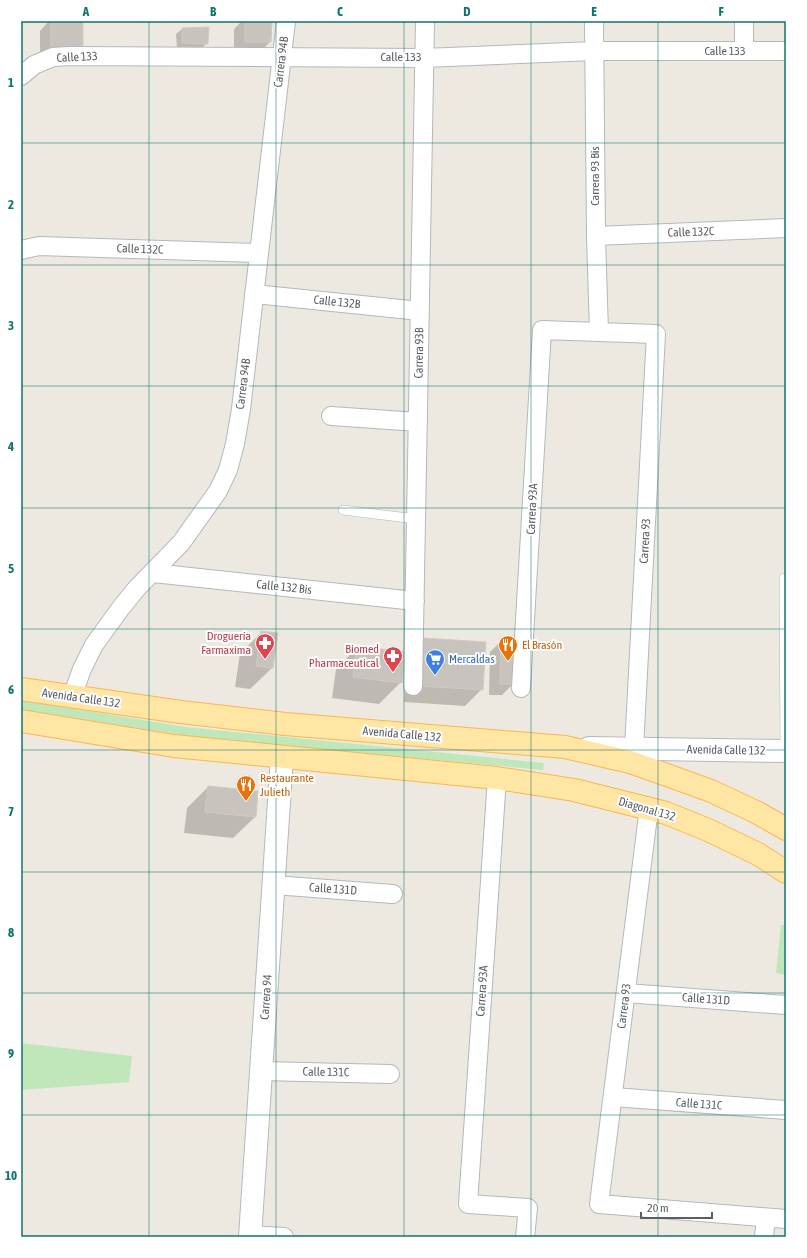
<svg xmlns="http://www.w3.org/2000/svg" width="807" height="1258" font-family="'Asap Condensed',sans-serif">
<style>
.green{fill:#bfe7ba}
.shadow{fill:#0003}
.building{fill:#c8c3bd;stroke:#d3cabe}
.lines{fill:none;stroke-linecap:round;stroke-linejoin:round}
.lane-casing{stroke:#b3b8bc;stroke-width:10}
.street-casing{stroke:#b3b8bc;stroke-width:20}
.secondary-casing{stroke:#b4b9bf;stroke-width:24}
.primary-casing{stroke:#fbb64c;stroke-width:24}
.lane{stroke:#fff;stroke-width:9}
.street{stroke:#fff;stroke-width:18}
.secondary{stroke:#fff;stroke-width:22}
.primary{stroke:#ffe6a4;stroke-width:22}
.grid{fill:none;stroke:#0f766e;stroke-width:1;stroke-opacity:0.55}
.labels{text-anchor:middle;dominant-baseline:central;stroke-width:4;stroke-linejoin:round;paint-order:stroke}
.street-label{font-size:12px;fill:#595e63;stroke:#fff}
.health-label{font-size:12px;fill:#be3a42;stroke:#fff;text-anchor:end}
.food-label{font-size:12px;fill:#c56008;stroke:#fff;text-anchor:start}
.shop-label{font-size:12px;fill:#366cbe;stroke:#fff;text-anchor:start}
.neatline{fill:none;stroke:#0f766e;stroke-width:1.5}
.grid-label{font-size:13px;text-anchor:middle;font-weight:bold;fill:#0f766e}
</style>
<rect width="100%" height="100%" fill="#eee9e0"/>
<!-- green -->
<path class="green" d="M 21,700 L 186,727 L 544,763 L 543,770 L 187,736 L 21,709 Z
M 781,925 L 786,925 L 786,975 L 776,973 Z
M 21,1043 L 132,1056 L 129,1082 L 21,1090 Z"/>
<!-- shadow -->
<path class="shadow" d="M 49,21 L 82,21 L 40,60 L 40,31 Z
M 242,21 L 271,21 L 270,42 L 259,53 L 234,53 L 234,29 Z
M 208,28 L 207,43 L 201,49 L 177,48 L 176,34 L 182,29 Z
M 262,632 L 272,668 L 250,689 L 235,687 L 240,653 Z
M 424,639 L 482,689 L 465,706 L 404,702 L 407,656 Z
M 501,641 L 513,684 L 502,695 L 489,695 L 490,652 Z
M 358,647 L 401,682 L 379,704 L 332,698 L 336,669 Z
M 208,787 L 255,817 L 233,838 L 184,833 L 187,808 Z"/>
<!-- building -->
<path class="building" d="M 51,21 L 83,21 L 83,48 L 51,49 Z
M 245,21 L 272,21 L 271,42 L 245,42 Z
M 209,27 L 208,44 L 182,43 L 182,28 Z
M 261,631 L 278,633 L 273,668 L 256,666 Z
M 423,638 L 486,642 L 483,690 L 420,686 Z
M 501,640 L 515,640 L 514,684 L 500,684 Z
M 357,646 L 406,652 L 402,683 L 353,677 Z
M 208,786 L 258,791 L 256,817 L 205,812 Z"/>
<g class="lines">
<defs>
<path id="lane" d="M 343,510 L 416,519
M 784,578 L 785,751"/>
<path id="street" d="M 594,21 L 596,236 L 599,332
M 744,21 L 744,51
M 21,76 L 34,65 L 53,57 L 69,56 L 424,58 L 594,51 L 786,51
M 596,236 L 786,228
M 21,250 L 39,246 L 259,253
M 254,294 L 420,311
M 331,416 L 418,422
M 153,573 L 415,601
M 413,686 L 425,21
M 521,688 L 542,330 L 656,334 L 634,748
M 72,697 L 82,669 L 94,645 L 120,609 L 137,588 L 181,543 L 218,491 L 228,470 L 235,444 L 241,409 L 286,21
M 497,778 L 468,1204 L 528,1208 L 525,1237
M 649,808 L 599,1204 L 786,1219
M 274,885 L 393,894
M 626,993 L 786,1005
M 261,1071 L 390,1074
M 613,1097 L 786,1110
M 250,1235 L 284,1237
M 764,1237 L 766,1218"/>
<path id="secondary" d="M 589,748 L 786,751
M 250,1237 L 282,757"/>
<path id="primary" d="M 21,689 L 181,712 L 285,724 L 565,747 L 630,762 L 678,779 L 711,791 L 756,812 L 786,829
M 21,721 L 174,746 L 497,778 L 574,790 L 666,813 L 708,830 L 758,854 L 786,872"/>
</defs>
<!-- lane casing -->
<use href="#lane" class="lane-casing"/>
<!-- street casing -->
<use href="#street" class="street-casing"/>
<!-- secondary casing -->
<use href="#secondary" class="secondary-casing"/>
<!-- primary casing -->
<use href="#primary" class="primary-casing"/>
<!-- lane -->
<use href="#lane" class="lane"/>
<!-- street -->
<use href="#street" class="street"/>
<!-- secondary -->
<use href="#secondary" class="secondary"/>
<!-- primary -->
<use href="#primary" class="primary"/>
</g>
<!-- grid -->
<path class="grid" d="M 149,21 L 149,1237M 276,21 L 276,1237M 404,21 L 404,1237M 531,21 L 531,1237M 658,21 L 658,1237M 21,143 L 786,143M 21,265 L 786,265M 21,386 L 786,386M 21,508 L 786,508M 21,629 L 786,629M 21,750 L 786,750M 21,872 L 786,872M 21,993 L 786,993M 21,1115 L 786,1115"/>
<!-- icons -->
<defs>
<symbol id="pharmacy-pin" viewBox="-11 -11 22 30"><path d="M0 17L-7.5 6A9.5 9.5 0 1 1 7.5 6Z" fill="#e0444e" stroke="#fff"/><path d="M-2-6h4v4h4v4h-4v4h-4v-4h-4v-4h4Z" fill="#fff"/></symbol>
<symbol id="restaurant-pin" viewBox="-11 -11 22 30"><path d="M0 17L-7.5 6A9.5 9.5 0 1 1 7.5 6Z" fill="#e8710a" stroke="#fff"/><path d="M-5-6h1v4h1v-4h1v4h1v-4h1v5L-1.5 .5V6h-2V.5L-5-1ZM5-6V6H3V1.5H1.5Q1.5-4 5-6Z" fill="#fff"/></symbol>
<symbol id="supermarket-pin" viewBox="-11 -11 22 30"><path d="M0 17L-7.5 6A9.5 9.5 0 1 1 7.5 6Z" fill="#3f7fe0" stroke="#fff"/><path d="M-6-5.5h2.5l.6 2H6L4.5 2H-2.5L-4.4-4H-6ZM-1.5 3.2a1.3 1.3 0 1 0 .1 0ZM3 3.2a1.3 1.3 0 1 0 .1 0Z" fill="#fff"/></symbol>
</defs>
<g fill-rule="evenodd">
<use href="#pharmacy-pin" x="254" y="632" width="22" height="30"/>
<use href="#restaurant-pin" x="497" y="634" width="22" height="30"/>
<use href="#pharmacy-pin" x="382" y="645" width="22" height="30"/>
<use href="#supermarket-pin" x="424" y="648" width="22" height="30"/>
<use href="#restaurant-pin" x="235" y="774" width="22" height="30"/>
</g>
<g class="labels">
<!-- street labels -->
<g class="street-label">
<text x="725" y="51">Calle 133</text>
<text transform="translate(77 57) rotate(-3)">Calle 133</text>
<text x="401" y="57">Calle 133</text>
<text transform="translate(281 62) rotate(-83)">Carrera 94B</text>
<text transform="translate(595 176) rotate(-90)">Carrera 93 Bis</text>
<text transform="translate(691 232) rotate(-2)">Calle 132C</text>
<text transform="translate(140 249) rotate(2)">Calle 132C</text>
<text transform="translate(337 302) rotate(6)">Calle 132B</text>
<text transform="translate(419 353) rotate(-89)">Carrera 93B</text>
<text transform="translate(243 384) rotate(-83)">Carrera 94B</text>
<text transform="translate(532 509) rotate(-87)">Carrera 93A</text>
<text transform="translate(645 541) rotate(-87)">Carrera 93</text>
<text transform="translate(284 587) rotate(6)">Calle 132 Bis</text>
<text transform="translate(81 698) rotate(8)">Avenida Calle 132</text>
<text transform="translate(402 734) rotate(5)">Avenida Calle 132</text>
<text transform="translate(726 750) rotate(1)">Avenida Calle 132</text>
<text transform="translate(647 809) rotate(16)">Diagonal 132</text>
<text transform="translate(333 889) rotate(4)">Calle 131D</text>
<text transform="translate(482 991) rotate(-86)">Carrera 93A</text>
<text transform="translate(266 997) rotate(-86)">Carrera 94</text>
<text transform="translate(706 999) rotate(4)">Calle 131D</text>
<text transform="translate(624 1006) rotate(-83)">Carrera 93</text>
<text transform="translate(326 1072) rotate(1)">Calle 131C</text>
<text transform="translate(699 1104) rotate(4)">Calle 131C</text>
</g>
<!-- health labels -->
<g class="health-label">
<text x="251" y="636">Droguería<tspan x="251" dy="14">Farmaxima</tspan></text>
<text x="379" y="649">Biomed<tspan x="379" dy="14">Pharmaceutical</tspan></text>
</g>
<!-- food labels -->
<g class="food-label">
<text x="522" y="645">El Brasón</text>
<text x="260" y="778">Restaurante<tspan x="260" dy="14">Julieth</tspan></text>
</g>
<!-- shop labels -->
<g class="shop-label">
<text x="449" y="659">Mercaldas</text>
</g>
</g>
<!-- border -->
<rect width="807" height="1258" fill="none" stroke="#ffffff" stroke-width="44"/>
<!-- scale -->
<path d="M641 1212v6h71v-6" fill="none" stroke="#595e63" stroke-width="2"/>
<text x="647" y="1212" font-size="12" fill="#595e63" stroke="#ffffff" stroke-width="3" paint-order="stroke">20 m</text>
<rect x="22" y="22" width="763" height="1214" class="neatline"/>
<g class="grid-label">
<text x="86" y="16">A</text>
<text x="213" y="16">B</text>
<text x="340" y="16">C</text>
<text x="467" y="16">D</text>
<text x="594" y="16">E</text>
<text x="721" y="16">F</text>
<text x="11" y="87">1</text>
<text x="11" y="209">2</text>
<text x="11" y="330">3</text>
<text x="11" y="451">4</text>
<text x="11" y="573">5</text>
<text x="11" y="694">6</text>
<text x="11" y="816">7</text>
<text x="11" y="937">8</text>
<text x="11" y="1058">9</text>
<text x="11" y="1180">10</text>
</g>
</svg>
